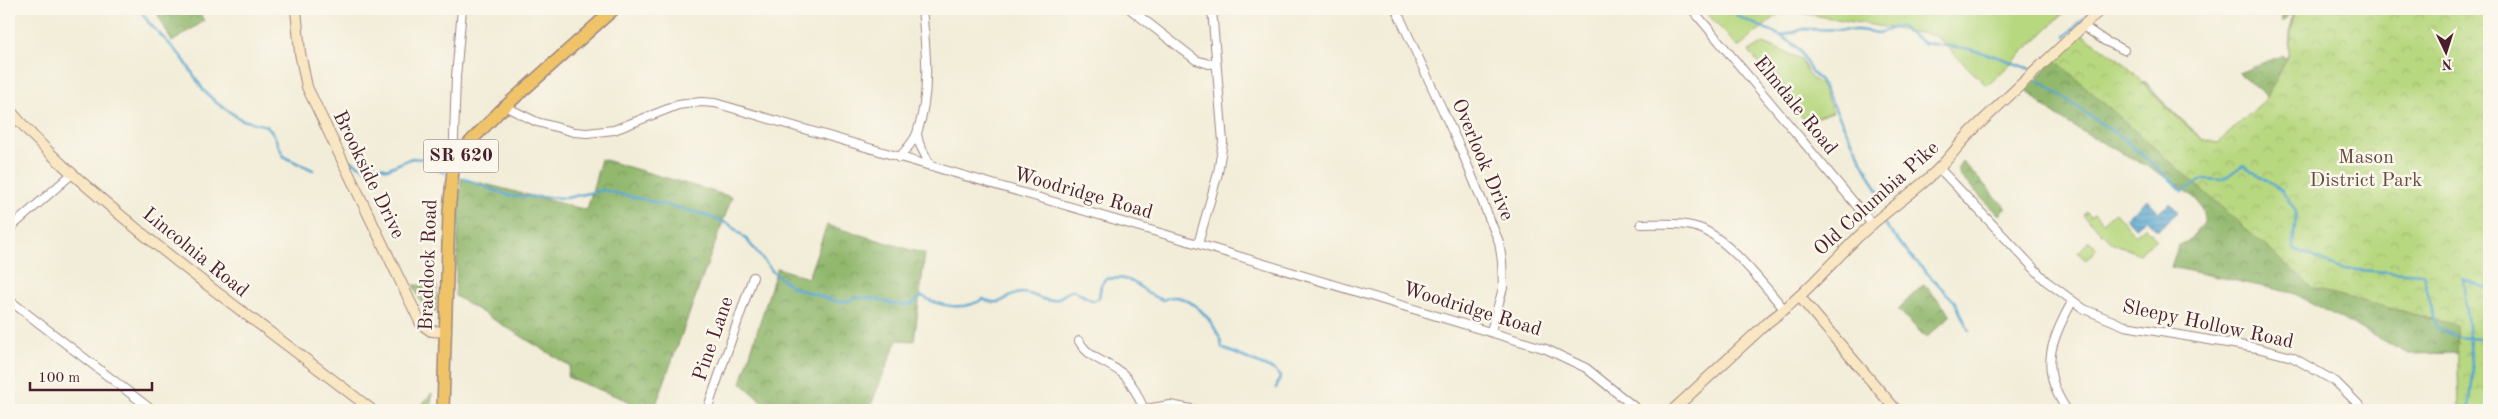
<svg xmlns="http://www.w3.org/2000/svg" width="2498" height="419" font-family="'Old Standard TT',serif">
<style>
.grass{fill:#b8d880;stroke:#817c56}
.forest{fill:url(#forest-crowns);stroke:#6e6c4c}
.park{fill:url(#park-crowns);stroke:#817c56}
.water{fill:url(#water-rules);stroke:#50627e}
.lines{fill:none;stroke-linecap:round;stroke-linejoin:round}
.stream{stroke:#55a6d0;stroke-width:2.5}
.street-casing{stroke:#9e8682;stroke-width:10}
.secondary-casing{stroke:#9e8682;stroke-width:12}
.primary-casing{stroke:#9e8682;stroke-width:14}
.street{stroke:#fff;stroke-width:8}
.secondary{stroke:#f9e7c3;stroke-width:10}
.primary{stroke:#efc469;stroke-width:11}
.labels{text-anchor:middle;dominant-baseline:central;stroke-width:5;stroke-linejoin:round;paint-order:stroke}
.shield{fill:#fbf7ec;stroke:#7f6065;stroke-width:1}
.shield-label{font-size:19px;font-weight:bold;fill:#4a1f2b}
.street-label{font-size:20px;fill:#4a1f2b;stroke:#fbf7ec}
.park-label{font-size:20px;fill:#664d40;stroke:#fbf7ec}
</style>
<defs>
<pattern id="forest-crowns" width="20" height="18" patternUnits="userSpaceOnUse" patternTransform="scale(1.25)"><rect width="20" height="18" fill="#92b86e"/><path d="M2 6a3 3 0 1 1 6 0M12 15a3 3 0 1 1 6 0" fill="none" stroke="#79955b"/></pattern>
<pattern id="park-crowns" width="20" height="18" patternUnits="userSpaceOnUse" patternTransform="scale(1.25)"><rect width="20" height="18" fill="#b8d880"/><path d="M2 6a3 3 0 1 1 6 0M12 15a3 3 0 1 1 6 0" fill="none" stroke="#a0b96f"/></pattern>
<pattern id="water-rules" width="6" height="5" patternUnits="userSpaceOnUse" patternTransform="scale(1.25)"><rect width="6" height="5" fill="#55a6d0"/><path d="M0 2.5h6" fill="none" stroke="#4887a9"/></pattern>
</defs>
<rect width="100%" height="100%" fill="#fbf7ec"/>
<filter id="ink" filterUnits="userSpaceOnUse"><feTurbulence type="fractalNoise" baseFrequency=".02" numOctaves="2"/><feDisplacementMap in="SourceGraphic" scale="10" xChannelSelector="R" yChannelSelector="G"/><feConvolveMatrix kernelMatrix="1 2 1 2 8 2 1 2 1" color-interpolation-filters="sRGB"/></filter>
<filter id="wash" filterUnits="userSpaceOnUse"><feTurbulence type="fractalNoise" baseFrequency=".0096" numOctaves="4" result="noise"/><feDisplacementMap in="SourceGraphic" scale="20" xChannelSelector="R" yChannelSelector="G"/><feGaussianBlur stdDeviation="1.12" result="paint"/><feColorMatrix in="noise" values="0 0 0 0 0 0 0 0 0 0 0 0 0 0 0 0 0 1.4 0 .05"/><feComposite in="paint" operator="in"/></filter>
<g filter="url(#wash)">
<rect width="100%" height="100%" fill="#f2edd8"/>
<!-- grass -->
<path class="grass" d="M 1703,9 L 2068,9 L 1987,86 L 1936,36 L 1784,10 L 1738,47 Z
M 1764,43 L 1801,59 L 1810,77 L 1821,85 L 1833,112 L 1805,121 L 1749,51 Z
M 2087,212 L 2091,216 L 2094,213 L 2103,222 L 2115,212 L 2135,235 L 2145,227 L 2156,239 L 2139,254 L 2109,241 L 2083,215 Z
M 2089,241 L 2097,248 L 2086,260 L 2078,253 Z"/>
<!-- forest -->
<path class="forest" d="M 155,9 L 198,9 L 204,21 L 172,42 Z
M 2281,9 L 2489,9 L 2489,410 L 2461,353 L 2408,354 L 2293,293 L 2171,267 L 2178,246 L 2188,241 L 2204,223 C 2204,220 2204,215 2204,212 C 2192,175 2057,133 2026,88 C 2039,80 2044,69 2054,59 L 2118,62 L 2133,72 L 2140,81 L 2146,82 C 2164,107 2190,124 2209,148 L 2282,109 L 2239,73 L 2283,55 L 2283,58 L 2288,57 L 2292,12 L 2282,22 Z
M 601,159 L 732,197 L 654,410 L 643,410 L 626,400 L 567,377 L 570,366 L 455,296 L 461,178 L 587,210 Z
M 1962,161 L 2006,208 L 1999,215 L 1960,176 L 1958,168 Z
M 827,225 L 925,254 L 914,341 L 897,340 L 869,410 L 760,410 L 763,402 L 741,383 L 777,268 L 808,278 Z
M 1924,284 L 1951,315 L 1926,338 L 1898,309 Z
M 413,285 L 437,286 L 436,311 L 429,319 Z
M 432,393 L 431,410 L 417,410 Z"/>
<!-- park -->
<path class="park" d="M 2294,9 L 2489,9 L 2489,410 L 2459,410 L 2457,325 L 2314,289 L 2054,59 L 2082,34 L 2124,63 L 2159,100 L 2201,139 L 2218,143 L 2266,99 L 2288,57 Z"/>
<!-- water -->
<path class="water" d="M 2147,199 L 2159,212 L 2170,203 L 2178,212 L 2157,231 L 2146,219 L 2135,228 L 2126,218 Z"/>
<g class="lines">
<!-- stream -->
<path class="stream" d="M 140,9 L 149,23 L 182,57 L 204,91 L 218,104 L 242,120 L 267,126 L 273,133 L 284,157 L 313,170
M 1736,9 L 1737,16 C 1757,26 1779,32 1795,46 C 1806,56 1807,72 1820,80 L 1879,193 L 1873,212
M 1782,36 L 1803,29 L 1859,30 L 1879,33 L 1899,26 L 1924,43 L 1965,48 L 2001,58 L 2030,69
M 2066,36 L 2093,9
M 2038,80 L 2124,139 L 2183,191 L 2204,179 L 2222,180 L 2243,165 L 2282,191 L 2296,211 L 2293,248 L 2340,269 L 2423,274 L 2437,328 L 2459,337 L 2489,340
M 348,159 L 364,168 L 377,165 L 387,169 L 412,158 L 423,159 L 427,166 L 445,173
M 462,178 L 510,196 L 566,198 L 603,190 L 699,213 L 729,224 L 747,240 L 773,272 L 792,287 L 838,302 L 848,301 L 853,298 L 872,298 L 893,304 L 910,305 L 922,296 C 940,307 964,311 983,299 C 1004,309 1005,293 1023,293 C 1034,293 1045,304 1057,299 C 1063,296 1066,292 1073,290 L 1093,301 L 1099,298 L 1101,285 L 1105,279 C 1141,274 1137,293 1163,300 C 1187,286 1220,326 1222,348 L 1276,371 L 1280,377 L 1276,388
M 1883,222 L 1905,250 L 1955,302 L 1969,331
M 2469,410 L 2473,374 L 2463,279 L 2486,288 L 2489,285"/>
</g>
</g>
<g filter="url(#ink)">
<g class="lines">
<defs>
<path id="street" d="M 1130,9 L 1196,60 L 1209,64 L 1216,63
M 1396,9 L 1462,152 L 1499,242 L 1502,261 L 1503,288 L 1491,331
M 1692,9 L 1872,224
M 2083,26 L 2105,41 L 2124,50
M 506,107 L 537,122 L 574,132 L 587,133 L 614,130 L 678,105 L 701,102 L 715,103 L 1198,244 L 1546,349 L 1586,368 L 1638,410
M 917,134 L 919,143 L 931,167
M 899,158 C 905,150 914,142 917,133 C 931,93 926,50 922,9
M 453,168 L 456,77 L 462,9
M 1939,168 L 2046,281 L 2084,309 L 2125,326 L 2257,348 L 2292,357 L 2336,382 L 2364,410
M 1641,224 C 1660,224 1681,222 1699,228 C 1727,237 1765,287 1785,310
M 9,229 L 72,174
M 1198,244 L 1218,173 L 1223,142 L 1212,9
M 9,300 L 152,410
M 1079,341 C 1089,359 1108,362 1123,374 C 1133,383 1138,397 1144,409
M 707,410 L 753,277
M 1140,410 L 1170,405 L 1196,410
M 2067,410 C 2039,370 2050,341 2072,302"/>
<path id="secondary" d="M 296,9 L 300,53 L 307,87 L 421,324 L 431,331 L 446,332
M 9,109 C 41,148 80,181 118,213 C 200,283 288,344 372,410
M 1799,296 L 1896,410
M 1673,410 L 1768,322 C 1802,298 1829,265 1859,236 C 1882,214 1909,196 1932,175 C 1949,160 1960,142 1976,127 L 2101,9"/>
<path id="primary" d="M 443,410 L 449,212 L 453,170 L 468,144 L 499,112 L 614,9"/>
</defs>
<!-- street casing -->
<use href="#street" class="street-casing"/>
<!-- secondary casing -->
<use href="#secondary" class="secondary-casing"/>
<!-- primary casing -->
<use href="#primary" class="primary-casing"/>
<!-- street -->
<use href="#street" class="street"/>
<!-- secondary -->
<use href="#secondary" class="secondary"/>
<!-- primary -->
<use href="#primary" class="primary"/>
</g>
</g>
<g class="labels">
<!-- shield labels -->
<rect class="shield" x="423.5" y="139.5" width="75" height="33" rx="4"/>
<g class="shield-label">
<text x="461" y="156">SR 620</text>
</g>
<!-- street labels -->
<g class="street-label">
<text transform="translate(1795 106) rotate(51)">Elmdale Road</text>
<text transform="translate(1482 160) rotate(67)">Overlook Drive</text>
<text transform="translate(368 175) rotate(64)">Brookside Drive</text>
<text transform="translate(1083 194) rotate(16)">Woodridge Road</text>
<text transform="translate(1877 199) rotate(-42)">Old Columbia Pike</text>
<text transform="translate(195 253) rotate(39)">Lincolnia Road</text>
<text transform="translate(429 265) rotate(-88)">Braddock Road</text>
<text transform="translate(1472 310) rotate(17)">Woodridge Road</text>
<text transform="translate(2208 325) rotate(12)">Sleepy Hollow Road</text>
<text transform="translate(714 339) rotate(-71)">Pine Lane</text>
</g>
<!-- park labels -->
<g class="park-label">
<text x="2366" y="158">Mason<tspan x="2366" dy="23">District Park</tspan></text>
</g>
</g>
<!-- margin -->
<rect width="2498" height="419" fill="none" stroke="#fbf7ec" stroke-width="30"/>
<!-- north arrow -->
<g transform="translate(2446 52) rotate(176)" stroke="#fbf7ec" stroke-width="4" paint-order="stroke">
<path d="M0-4L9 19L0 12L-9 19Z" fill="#4a1f2b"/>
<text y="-8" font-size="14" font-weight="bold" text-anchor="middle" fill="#4a1f2b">N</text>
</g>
<!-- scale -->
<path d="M30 382v8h122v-8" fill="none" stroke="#4a1f2b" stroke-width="2.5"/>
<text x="38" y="382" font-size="15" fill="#4a1f2b" stroke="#fbf7ec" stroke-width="4" paint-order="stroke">100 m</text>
</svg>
